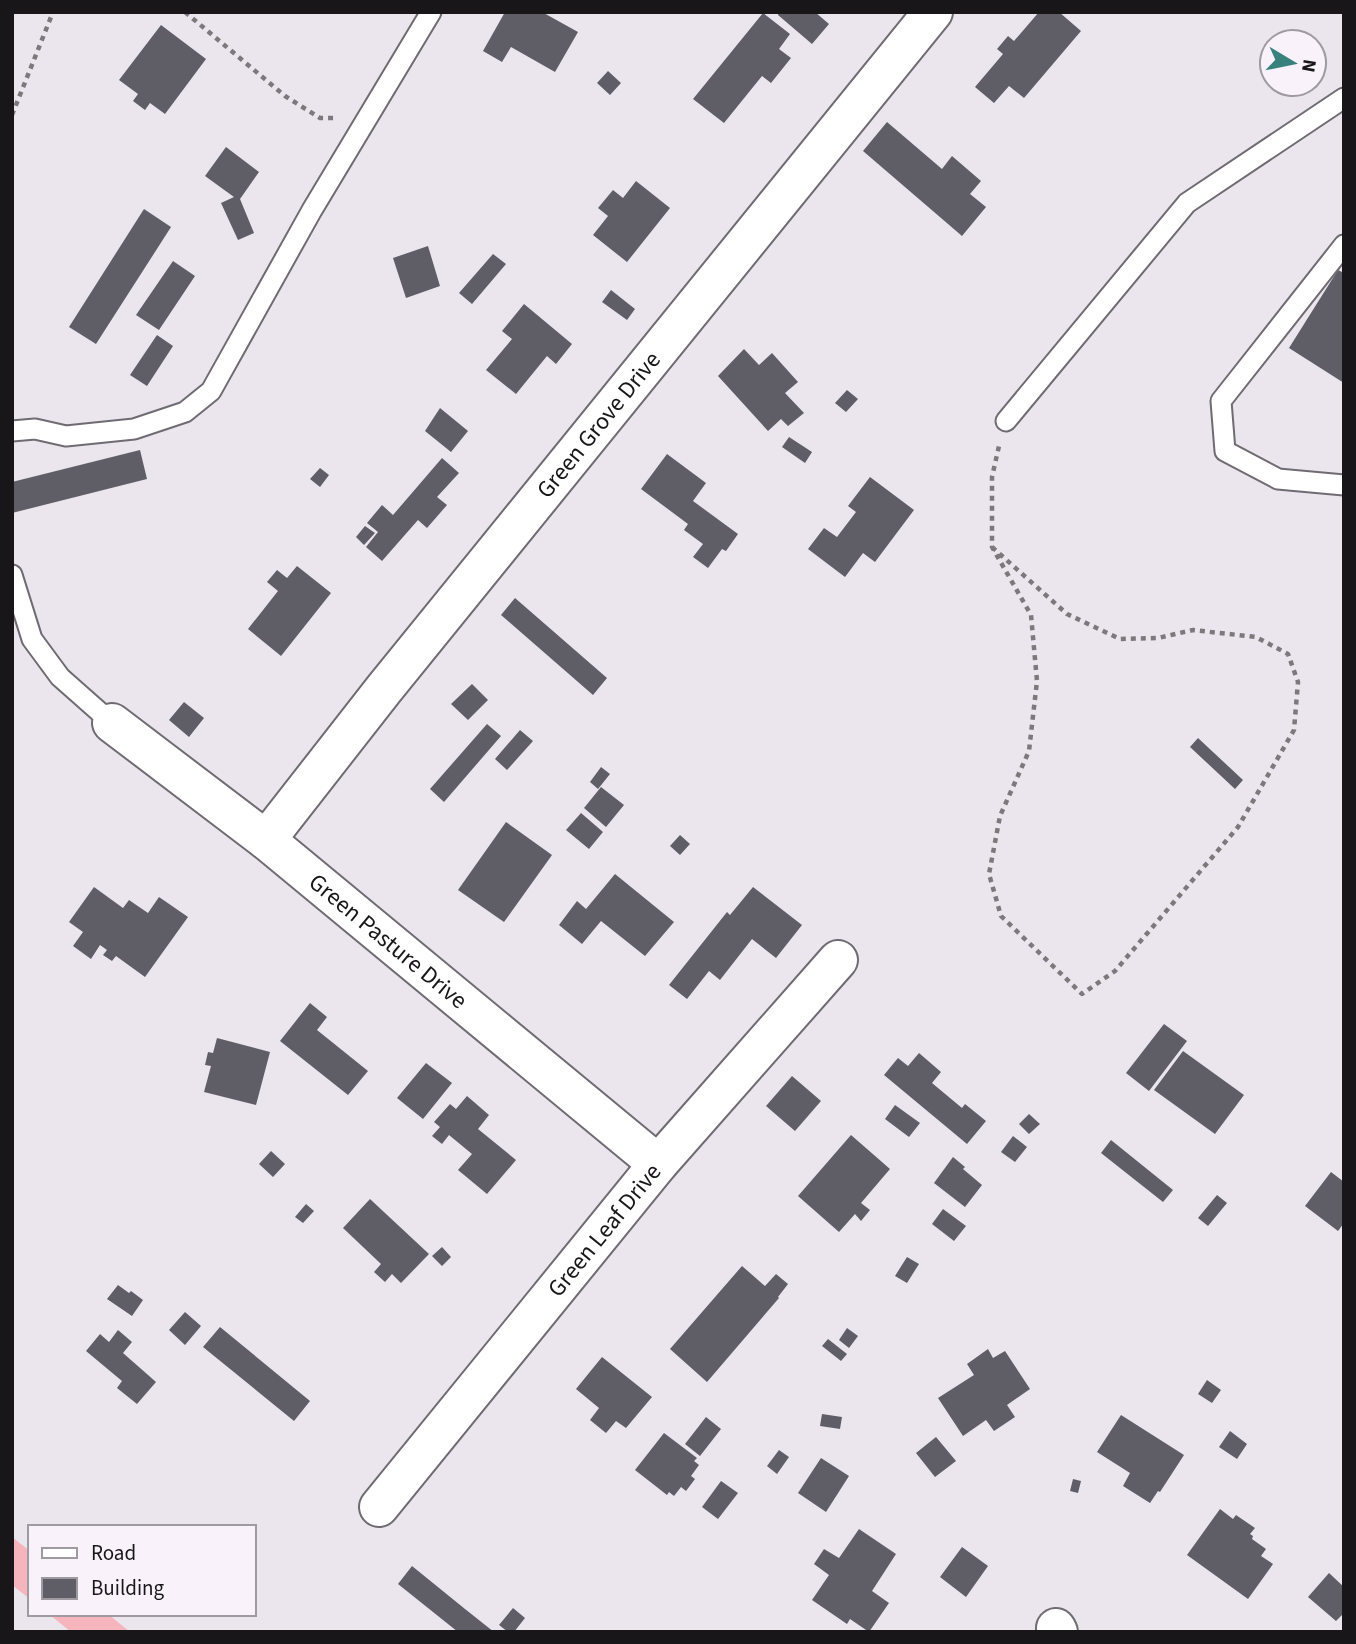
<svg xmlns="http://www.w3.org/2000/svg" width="1356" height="1644" font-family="'Source Sans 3',sans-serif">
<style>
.green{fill:#f6b5bd}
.building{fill:#5f5e66}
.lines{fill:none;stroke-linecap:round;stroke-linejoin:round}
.service-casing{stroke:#706a72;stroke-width:23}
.minor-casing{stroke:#706a72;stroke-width:42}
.path{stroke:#7c787c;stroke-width:4.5;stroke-dasharray:5 5;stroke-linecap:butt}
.service{stroke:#fff;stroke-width:19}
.minor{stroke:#fff;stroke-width:38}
.labels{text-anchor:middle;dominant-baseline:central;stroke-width:7;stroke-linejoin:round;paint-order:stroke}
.street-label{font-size:24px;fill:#181618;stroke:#f9f2fb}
</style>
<rect width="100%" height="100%" fill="#ebe5ed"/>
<!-- green -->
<path class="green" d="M 12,1537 L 30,1551 L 30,1599 L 12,1585 Z
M 49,1614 L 108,1614 L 130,1632 L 71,1632 Z"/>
<!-- building -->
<path class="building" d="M 505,12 L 542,12 L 578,32 L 555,72 L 511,47 L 502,62 L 483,51 Z
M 779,12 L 815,12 L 829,24 L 812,44 L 778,15 Z
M 1039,12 L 1059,12 L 1081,31 L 1024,98 L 1009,86 L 994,103 L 975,87 L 1003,54 L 997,49 L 1008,36 L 1014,41 Z
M 763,13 L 790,34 L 779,49 L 791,58 L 771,83 L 762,76 L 724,123 L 693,99 Z
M 161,25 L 206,59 L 165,114 L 150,103 L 145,110 L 133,101 L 138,94 L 119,80 Z
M 608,71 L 621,83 L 610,95 L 597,83 Z
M 887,122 L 942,169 L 952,156 L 981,181 L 970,194 L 986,207 L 962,236 L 863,151 Z
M 226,147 L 259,172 L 240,199 L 254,233 L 238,240 L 221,203 L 234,197 L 205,176 Z
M 636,181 L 670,208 L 627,262 L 593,235 L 608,216 L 598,208 L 613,190 L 623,198 Z
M 144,209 L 171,227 L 96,344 L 69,327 Z
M 428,246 L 440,286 L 406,298 L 393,258 Z
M 493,254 L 506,264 L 472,304 L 459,293 Z
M 173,261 L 195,276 L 159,330 L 136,315 Z
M 1338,270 L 1344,273 L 1344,383 L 1289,348 Z
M 611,290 L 635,309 L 627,320 L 602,302 Z
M 524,304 L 572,344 L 556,364 L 547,356 L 516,394 L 486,370 L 512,339 L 502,331 Z
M 157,335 L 173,346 L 147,386 L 130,375 Z
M 744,349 L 759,365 L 772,353 L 798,382 L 785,393 L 804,413 L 788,426 L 781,419 L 768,431 L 718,376 Z
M 847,390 L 858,399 L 846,412 L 835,403 Z
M 440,408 L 468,431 L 451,452 L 425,431 Z
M 789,437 L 812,452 L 805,463 L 782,447 Z
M 140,450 L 147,479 L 12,513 L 12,482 Z
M 667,454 L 706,483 L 693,501 L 738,534 L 726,551 L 722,549 L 708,568 L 693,557 L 703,544 L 684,530 L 688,524 L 641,489 Z
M 442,458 L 459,473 L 437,497 L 447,505 L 427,528 L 418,520 L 382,561 L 366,547 L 378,532 L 367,523 L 382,505 L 393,515 Z
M 320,468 L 329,475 L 320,487 L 310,479 Z
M 870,477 L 914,510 L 875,562 L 863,553 L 845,577 L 808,549 L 824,528 L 837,537 L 856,512 L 848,506 Z
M 365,526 L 375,533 L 364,545 L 356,537 Z
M 297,566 L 331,593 L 281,656 L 248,629 L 278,591 L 267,582 L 277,570 L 287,578 Z
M 515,598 L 607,678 L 593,695 L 501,615 Z
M 472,684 L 488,700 L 468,720 L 451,704 Z
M 184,702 L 204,718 L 189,737 L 169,720 Z
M 487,724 L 501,736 L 444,802 L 430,789 Z
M 520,730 L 533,741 L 507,770 L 495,759 Z
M 1198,738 L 1243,780 L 1235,789 L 1190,747 Z
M 601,767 L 610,774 L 598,789 L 590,782 Z
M 601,787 L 624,805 L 606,827 L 584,808 Z
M 581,813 L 603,832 L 589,849 L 566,830 Z
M 506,822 L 552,855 L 504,922 L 458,890 Z
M 680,835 L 690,844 L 680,855 L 670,846 Z
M 615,874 L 674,922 L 645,956 L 601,921 L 582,944 L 559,925 L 577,901 L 586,909 Z
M 94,887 L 123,908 L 129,900 L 148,913 L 159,897 L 188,917 L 145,977 L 116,956 L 112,961 L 103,955 L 107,950 L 100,945 L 91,959 L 73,946 L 83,932 L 69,922 Z
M 753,887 L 802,925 L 776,958 L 752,939 L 720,980 L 709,971 L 687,999 L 669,985 L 727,912 L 730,915 Z
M 310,1003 L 327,1017 L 317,1030 L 368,1071 L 348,1095 L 280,1041 Z
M 1164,1024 L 1187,1041 L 1149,1091 L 1126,1073 Z
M 217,1038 L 270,1052 L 256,1105 L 204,1092 L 211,1066 L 205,1065 L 208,1052 L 213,1053 Z
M 1183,1051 L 1244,1095 L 1215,1134 L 1154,1090 Z
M 919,1053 L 941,1072 L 932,1083 L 962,1108 L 965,1104 L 986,1121 L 967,1144 L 884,1075 L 898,1058 L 908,1066 Z
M 426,1063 L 452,1083 L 423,1119 L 397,1098 Z
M 792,1076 L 821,1101 L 795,1131 L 766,1106 Z
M 467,1096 L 489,1115 L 478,1129 L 516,1160 L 487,1194 L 458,1170 L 472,1154 L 449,1135 L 442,1144 L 432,1136 L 440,1127 L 434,1122 L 450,1104 L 456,1109 Z
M 895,1105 L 920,1123 L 909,1137 L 885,1119 Z
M 1029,1114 L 1040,1124 L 1029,1134 L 1019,1124 Z
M 851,1135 L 890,1169 L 861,1203 L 870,1210 L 861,1221 L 855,1214 L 839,1232 L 798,1196 Z
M 1013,1136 L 1027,1147 L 1015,1162 L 1001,1152 Z
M 1111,1140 L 1173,1190 L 1163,1202 L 1101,1153 Z
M 271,1151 L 285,1164 L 273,1177 L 259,1164 Z
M 953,1157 L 965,1167 L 963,1169 L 982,1185 L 965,1207 L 934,1183 Z
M 1331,1172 L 1344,1182 L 1344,1223 L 1338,1231 L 1305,1206 Z
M 1217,1195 L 1227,1203 L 1208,1226 L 1198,1218 Z
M 370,1199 L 429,1254 L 401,1283 L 392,1274 L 385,1282 L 374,1272 L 381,1264 L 343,1228 Z
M 306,1204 L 314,1211 L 303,1223 L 295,1217 Z
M 943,1209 L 966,1226 L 954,1241 L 932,1224 Z
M 442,1247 L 451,1257 L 442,1266 L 432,1256 Z
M 907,1257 L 919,1264 L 907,1283 L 895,1276 Z
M 742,1266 L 765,1286 L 776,1274 L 788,1284 L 778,1297 L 779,1298 L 707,1382 L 670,1349 Z
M 118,1285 L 129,1293 L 131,1291 L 143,1300 L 132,1316 L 107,1299 Z
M 185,1312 L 201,1326 L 185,1345 L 169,1330 Z
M 220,1327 L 310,1401 L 294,1421 L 203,1347 Z
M 847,1328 L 858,1336 L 849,1348 L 839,1340 Z
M 118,1330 L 132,1342 L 123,1353 L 156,1382 L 137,1404 L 117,1388 L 122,1381 L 86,1351 L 100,1334 L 109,1342 Z
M 828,1339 L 847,1354 L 841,1361 L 822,1346 Z
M 988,1349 L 993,1358 L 1005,1351 L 1030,1389 L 1007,1405 L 1015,1417 L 994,1431 L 986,1420 L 963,1436 L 938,1398 L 974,1375 L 967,1364 Z
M 602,1357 L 652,1397 L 626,1428 L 616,1421 L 606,1433 L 590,1420 L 599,1408 L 576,1389 Z
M 1207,1380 L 1221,1390 L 1212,1403 L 1198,1394 Z
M 822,1414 L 842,1417 L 840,1429 L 820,1426 Z
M 1121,1415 L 1184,1455 L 1160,1492 L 1158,1491 L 1150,1503 L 1123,1486 L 1130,1473 L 1097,1452 Z
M 706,1417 L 721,1429 L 700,1456 L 685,1444 Z
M 1230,1431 L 1247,1444 L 1237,1459 L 1219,1447 Z
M 664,1433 L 697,1458 L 694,1461 L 699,1465 L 691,1476 L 695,1479 L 686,1491 L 681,1487 L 674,1496 L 669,1492 L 667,1495 L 635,1470 Z
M 936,1437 L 956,1461 L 935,1477 L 916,1453 Z
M 779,1450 L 789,1457 L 777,1474 L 767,1466 Z
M 821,1458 L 849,1476 L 826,1512 L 798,1493 Z
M 1073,1479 L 1081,1481 L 1078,1493 L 1070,1491 Z
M 721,1481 L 738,1493 L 718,1519 L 702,1507 Z
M 1220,1509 L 1233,1519 L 1236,1515 L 1255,1528 L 1250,1534 L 1253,1536 L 1252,1539 L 1266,1549 L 1261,1556 L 1273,1564 L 1248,1599 L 1187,1555 Z
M 859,1529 L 896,1554 L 872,1591 L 889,1603 L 869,1632 L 850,1619 L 847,1624 L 812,1600 L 829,1575 L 814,1564 L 824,1549 L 839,1558 Z
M 962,1547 L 988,1566 L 966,1597 L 940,1577 Z
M 412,1566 L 465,1609 L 494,1632 L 458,1632 L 398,1584 Z
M 1329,1573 L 1344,1587 L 1344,1613 L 1336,1621 L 1308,1597 Z
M 513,1608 L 525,1618 L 514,1632 L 508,1632 L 499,1625 Z"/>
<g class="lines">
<defs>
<path id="service" d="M 1344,245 L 1221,401 L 1225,451 L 1278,479 L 1344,485
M 1006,421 L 1187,203 L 1344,98
M 12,431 L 35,429 L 66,436 L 134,429 L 185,412 L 211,391 L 312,210 L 431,12
M 12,575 L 32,639 L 60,677 L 112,723"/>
<g id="minor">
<path id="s1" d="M 112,723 L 266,840 L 658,1164"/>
<path id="s2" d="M 266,840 L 384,689 L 933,12"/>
<path id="s3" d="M 379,1507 L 658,1164 L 838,960"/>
<path d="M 1056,1628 L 1058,1632"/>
</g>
</defs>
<!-- service casing -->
<use href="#service" class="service-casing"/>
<!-- minor casing -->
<use href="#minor" class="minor-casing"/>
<!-- path -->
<path class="path" d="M 185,12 L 285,96 L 320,118 L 336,118
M 12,115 L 53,12
M 992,547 L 1067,614 L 1120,639 L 1158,638 L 1193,630 L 1256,637 L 1288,654 L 1298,682 L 1294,730 L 1238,827 L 1115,971 L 1082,994 L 1001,916 L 989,874 L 1000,816 L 1029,751 L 1037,681 L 1031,615 L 992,547 L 992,477 L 999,446"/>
<!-- service -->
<use href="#service" class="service"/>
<!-- minor -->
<use href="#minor" class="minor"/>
</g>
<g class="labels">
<!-- street labels -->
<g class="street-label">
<text stroke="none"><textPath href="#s2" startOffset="532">Green Grove Drive</textPath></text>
<text stroke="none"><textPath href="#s1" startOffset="352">Green Pasture Drive</textPath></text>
<text stroke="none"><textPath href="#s3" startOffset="357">Green Leaf Drive</textPath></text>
</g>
</g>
<!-- border -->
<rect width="1356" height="1644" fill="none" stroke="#181618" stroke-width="28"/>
<!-- legend -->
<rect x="28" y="1525" width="228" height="91" fill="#f9f2fb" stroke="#9f9aa0" stroke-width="2"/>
<rect x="42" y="1548" width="35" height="10" fill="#ffffff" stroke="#9f9aa0" stroke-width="2"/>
<text x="91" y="1560" font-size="21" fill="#181618">Road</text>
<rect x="42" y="1578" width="35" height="21" fill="#5f5e66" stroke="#9f9aa0" stroke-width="2"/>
<text x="91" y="1595" font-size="21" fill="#181618">Building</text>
<!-- north arrow -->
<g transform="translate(1293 63) rotate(100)"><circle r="33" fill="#f9f2fb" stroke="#9f9aa0" stroke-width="2"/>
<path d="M0-5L12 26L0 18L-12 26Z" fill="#39817d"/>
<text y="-10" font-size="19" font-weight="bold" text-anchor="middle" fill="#181618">N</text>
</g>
</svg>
